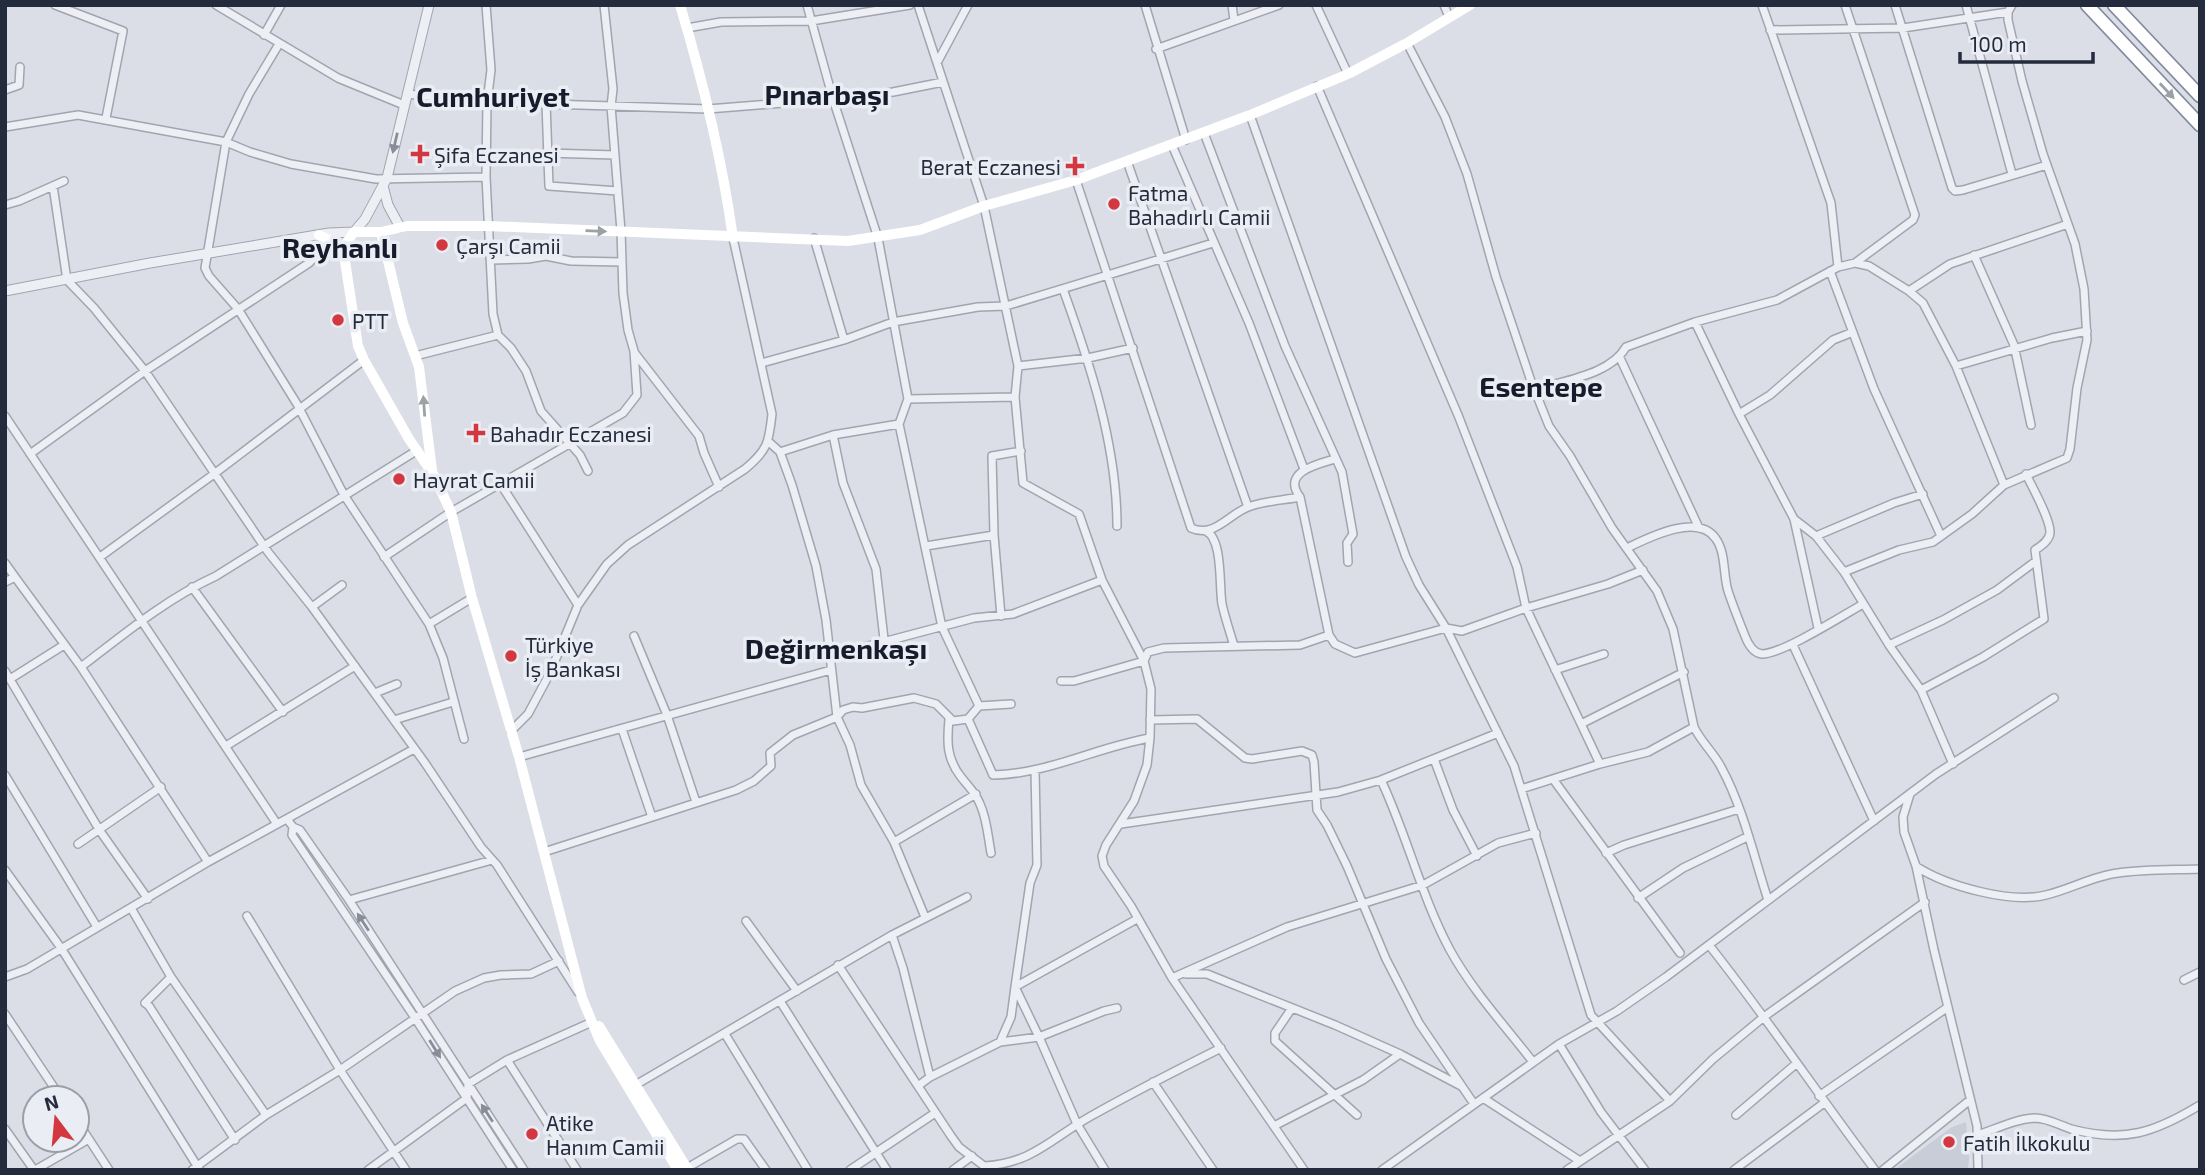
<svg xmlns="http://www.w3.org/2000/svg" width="2205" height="1175" font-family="'Exo 2',sans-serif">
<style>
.built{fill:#c9cdd8}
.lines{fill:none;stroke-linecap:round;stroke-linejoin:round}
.minor-casing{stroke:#a0a5b0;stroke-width:10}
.tertiary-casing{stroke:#a0a5b0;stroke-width:11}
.trunk-casing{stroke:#828a9d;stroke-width:15}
.minor{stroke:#eeeff4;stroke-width:7}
.tertiary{stroke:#eeeff4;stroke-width:9}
.secondary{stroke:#fff;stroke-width:10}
.trunk{stroke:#fff;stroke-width:12}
.oneway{fill:#9ca0a7}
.oneway2{fill:#898d98}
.poi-dot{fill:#d33841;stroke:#eaedf4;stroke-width:2.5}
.labels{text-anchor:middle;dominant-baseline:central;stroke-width:7;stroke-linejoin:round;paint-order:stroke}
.poi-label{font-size:21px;fill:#242b3c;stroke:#eaedf4;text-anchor:start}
.district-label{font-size:28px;font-weight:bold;fill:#171c2d;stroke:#eaedf4}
</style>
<rect width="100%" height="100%" fill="#dbdee6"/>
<!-- built -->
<path class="built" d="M 1966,1122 L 1969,1158 L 1968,1170 L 1894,1170 L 1952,1127 Z"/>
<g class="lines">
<defs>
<path id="minor" d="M 55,5 L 123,31 L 106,118
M 216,5 L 338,78 L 404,105
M 486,5 L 491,70 L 487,102 L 486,177 L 493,314 L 498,335 L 511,348 L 526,371 L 541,411 L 580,455 L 588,471
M 1145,5 L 1186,140
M 1232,5 L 1234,20
M 1316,5 L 1348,74
M 1444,5 L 1449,17
M 1762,5 L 1831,203 L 1838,267
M 1845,5 L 1915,215 L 1913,220 L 1855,263
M 1895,5 L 1952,188 L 1955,191 L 1963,190 L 2047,165
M 1966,5 L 2012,174
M 687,28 L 721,22 L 811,21 L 910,5
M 1770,30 L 1903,28 L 2008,12
M 264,35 L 281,5
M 1407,43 L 1445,117 L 1467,174 L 1496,277 L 1531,381 L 1549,426 L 1570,456 L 1612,528 L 1657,591 L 1673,629 L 1694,727 C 1701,742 1714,753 1721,767 C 1743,807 1754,857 1768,900
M 279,44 L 249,94 L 226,142 L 205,268 L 209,276 L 238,309 L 261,346 L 297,404 L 344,495 L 429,624 L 443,658 L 464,739
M 1156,49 L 1279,5
M 938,61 L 968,5
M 1317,86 L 1458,415 L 1517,567 L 1526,608 L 1600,764
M 5,90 L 19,85 L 20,67
M 407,94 L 487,102 L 708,109 L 833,99 L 893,92 L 943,82
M 546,103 L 549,186 L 618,191
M 1250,115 L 1406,557 L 1419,585 L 1446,628 L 1514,766 L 1591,1015 L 1670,1101
M 5,127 L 78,115 L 226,142 L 250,152 L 291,164 L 376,179 L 486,177
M 1204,133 L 1285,346 L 1342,472 L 1353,534 L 1347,543 L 1348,562
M 1172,145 L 1249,323 L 1304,469
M 547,153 L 615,155
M 1127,161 L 1248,507
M 1076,180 L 1191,528 C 1215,539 1230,512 1251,506 C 1266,501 1284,500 1300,497
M 53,186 L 67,280 L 94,308 L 145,371 L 268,552 L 312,607 L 425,763 L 481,847 L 497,865 L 578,992
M 5,205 L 19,201 L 64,181
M 814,238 L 844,340
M 1974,255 L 2014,345 L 2031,425
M 491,260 L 528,259 L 546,256 L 571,261 L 622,262
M 1830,271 L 1874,389 L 1941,536
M 1063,289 C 1090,364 1117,445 1117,526
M 1909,291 L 1950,264 L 2068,224
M 1695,322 L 1739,414 L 1794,519 L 1818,628
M 634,352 L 699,436 L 704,453 L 719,487
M 415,356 L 498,335
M 1620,358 L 1699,528
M 762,363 L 844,340 L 893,322 L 978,307 L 1006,306 L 1213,243
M 1018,366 L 1088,358 L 1133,348
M 1956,366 L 2052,338 L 2087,331
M 1535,390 C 1564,380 1610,375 1626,347 L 1695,322 L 1777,300 L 1838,267 L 1855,263 L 1869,266 L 1909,291 L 1923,303 L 1956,366 L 2004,485
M 1015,397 L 1023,483 L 1079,514 L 1102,580 L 1144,661 L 1151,689 L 1150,738 L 1147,765 L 1134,801 L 1106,845 L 1102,856 L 1104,866 L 1131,906 L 1172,978 L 1304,1170
M 908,399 L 1015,397 L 1018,366 L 984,206 L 918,5
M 1739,414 L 1770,395 L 1833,340 L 1853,332
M 5,416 L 277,824
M 899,424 L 942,627 L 979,706
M 833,435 L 843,483 L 876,569 L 884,639 L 881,644
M 769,442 L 780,452 L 792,485 L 816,566 L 826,620 L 837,717 L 850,745 L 861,785 L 894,842 L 925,917
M 780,452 L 833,435 L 899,424 L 908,399 L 878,238 L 833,99 L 807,5
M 30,454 L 145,371 L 309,263 L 330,241
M 500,483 L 578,605
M 1794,519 L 1816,536 L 1844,572 L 1889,645 L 1921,690 L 1953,764
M 1206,531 C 1223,539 1219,586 1222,604 C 1225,618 1230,632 1234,646
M 1816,536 L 1894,503 L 1923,494
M 926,546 L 994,535
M 1627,548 C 1648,538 1698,512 1716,539 C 1726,553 1723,575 1728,591 C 1733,606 1739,621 1745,636 C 1748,644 1753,653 1762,654 C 1782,654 1842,616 1863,604
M 100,557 L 214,474 L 364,360
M 384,557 L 451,512 L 623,413 L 637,395 L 634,351 L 628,330 L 623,293 L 621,231 L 611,106 L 613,89 L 604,5
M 5,563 L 15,577
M 1844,572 L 1899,550 L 1933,542 L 1972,514 L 2004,485 L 2067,458 L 2070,449 L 2077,388 L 2087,340 L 2084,289 L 2075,244 L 2043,154 L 2022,81 L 2008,20 L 2008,12 L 2012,5
M 5,582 L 15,577 L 81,667 L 208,862
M 192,587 L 283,712
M 312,607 L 342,585
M 1001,616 L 994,535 L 992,456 L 1021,451
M 429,624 L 472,598
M 1329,635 L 1300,497 C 1281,472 1318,464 1335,459
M 634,636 L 667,715 L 696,802
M 1793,645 L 1874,821
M 1889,645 L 1943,620 L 1997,590 L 2036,561
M 830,656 L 974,618 L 1013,614 L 1102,580
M 81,667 C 124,634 166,599 216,576 L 416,451
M 1555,670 L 1604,654
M 5,671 L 100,831 L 148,899
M 10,679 L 64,645
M 1061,681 L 1074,681 L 1144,661 L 1148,652 L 1164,648 L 1300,645 L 1329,635 L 1335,644 L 1355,653 L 1446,628 L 1462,631 L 1526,608 L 1608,584 L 1643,570
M 1921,690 L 1983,657 L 2044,619 L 2035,550 C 2041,546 2049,541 2050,533 C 2051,520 2032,487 2026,474
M 375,693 L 397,684
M 949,719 C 947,741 946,758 961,777 C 968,786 976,793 980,804 C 987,819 988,837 991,853
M 968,719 L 993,775 C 1048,774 1097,747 1150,738
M 394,720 L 453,702
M 1150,720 L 1197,719 L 1245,758 L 1252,759 L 1302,751 L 1312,755 L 1314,762 L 1317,810 L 1327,825 L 1347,866 L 1386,959 L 1419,1023 L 1474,1104
M 1581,724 L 1684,672
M 622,729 L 652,817
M 511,731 L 528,714 L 550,673 L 578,605 L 607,564 L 628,545 L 745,469 C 768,450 769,442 772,414 L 733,238
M 226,746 L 355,666
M 519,757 L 831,670
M 1434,759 L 1453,810 L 1477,856
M 1035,770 L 1037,865 L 1030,883 L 1015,987 L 1039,1037 L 1077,1124 L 1105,1170
M 5,775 L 97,927
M 1553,779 L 1680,953
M 1381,780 C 1407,835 1421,896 1450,950 C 1472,990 1505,1026 1533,1062
M 1521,789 L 1600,764 L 1648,752 L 1694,727
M 1910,794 L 1903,817 L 1904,832 L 1916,866 L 1934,950 L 1977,1126 L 1978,1170
M 287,819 L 293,827 L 292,835 L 415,1018 L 513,1170
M 1121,824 L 1338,792 L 1381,780 L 1498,733
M 293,827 L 300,830 L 349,900 L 524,1170
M 894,842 L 976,794
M 78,844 L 161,787
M 544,852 L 736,790 L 754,781 L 771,766 L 770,753 L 793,735 L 837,717 L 843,710 L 853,707 L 862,708 L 914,698 L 936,704 L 953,721 L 968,719 L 979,706 L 1011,704
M 1606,853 L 1624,845 L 1739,809
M 1917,867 C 1947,886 2011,904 2046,895 C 2071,889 2093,876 2118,873 C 2145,869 2173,870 2200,869
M 5,870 L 61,948 L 199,1169
M 1638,898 L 1683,868 L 1747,837
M 349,900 L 492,860
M 131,908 L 171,977 L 266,1115
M 247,916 L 340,1070 L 406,1170
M 746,921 L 797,991
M 892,935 L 903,968 L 930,1077
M 1709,945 C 1767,1018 1819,1096 1875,1170
M 838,965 L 951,1136 L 959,1147 L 988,1169
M 1186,974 L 1207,974 L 1335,1025 L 1400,1054 L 1461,1086
M 5,977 L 27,969 L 208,862 L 414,749
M 171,977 L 145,1003 L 149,1006 L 235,1140
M 1172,978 L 1287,927 L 1423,885 L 1498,843 L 1536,833
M 2184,980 L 2200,972
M 780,1001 L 887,1170
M 1292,1008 L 1275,1033 L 1275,1041 L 1357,1115
M 5,1014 L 61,1098
M 725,1034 L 808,1170
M 1000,1042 L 1011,1017 L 1015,987 L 1137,919
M 1559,1044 L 1601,1112 L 1645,1170
M 507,1060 L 577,1170
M 1153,1082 L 1213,1170
M 918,1086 L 930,1077 L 1000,1042 L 1039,1037 L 1104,1011 L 1117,1008
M 632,1087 L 892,935 L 967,897
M 1819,1096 L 1948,1007
M 1483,1098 L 1580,1161
M 1736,1115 L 1797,1063
M 77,1121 L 109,1170
M 1274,1126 L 1363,1080 L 1400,1054
M 5,1129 L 34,1170
M 1978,1135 C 1996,1129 2015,1119 2035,1118 C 2047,1118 2059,1125 2071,1129 C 2124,1143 2154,1133 2200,1105
M 985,1166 C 1033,1163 1052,1138 1091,1116 C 1134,1092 1177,1070 1221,1048
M 687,1168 L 737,1139 L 744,1139 L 766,1170
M 35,1170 L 89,1139
M 192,1170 L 266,1115 L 340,1070 L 455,991 L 484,978 L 501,975 L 531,974 L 559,961
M 368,1170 L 467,1098 L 468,1084 L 507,1060 L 592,1022
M 850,1170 L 935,1113
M 953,1170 L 972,1156
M 1382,1170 L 1559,1044 L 1617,1011 L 1666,977 L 1936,774 L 2054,698
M 1567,1170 L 1670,1101 L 1713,1059 L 1765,1016 L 1925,902
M 1734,1170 L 1824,1103
M 1883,1170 L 1970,1100"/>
<path id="tertiary" d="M 383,186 L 388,205 L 400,227
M 5,291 L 150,263 L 329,233 L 354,232 L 365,219 L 387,178 L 429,5"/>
<path id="trunk" d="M 2087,5 L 2200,125
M 2114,5 L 2200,96"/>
</defs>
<!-- minor casing -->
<use href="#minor" class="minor-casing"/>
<!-- tertiary casing -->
<use href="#tertiary" class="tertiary-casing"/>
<!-- trunk casing -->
<use href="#trunk" class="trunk-casing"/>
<!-- minor -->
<use href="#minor" class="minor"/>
<!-- tertiary -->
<use href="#tertiary" class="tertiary"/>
<!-- secondary -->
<path class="secondary" d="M 680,5 C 703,81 722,159 733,238
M 381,232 L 403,323 L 419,367 L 432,470
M 319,235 L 343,248
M 599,1026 L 688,1170
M 678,1170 L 600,1041 L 582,998 L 519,757 L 472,598 L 451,512 L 433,474 L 409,439 L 364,360 L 358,346 L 343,248 L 354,232 L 381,232 L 407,226 L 488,226 L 848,241 L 920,230 L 984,206 L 1076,180 L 1250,115 L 1348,74 L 1407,43 L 1470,5"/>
<!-- trunk -->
<use href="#trunk" class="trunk"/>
</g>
<!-- one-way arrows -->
<defs><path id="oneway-solid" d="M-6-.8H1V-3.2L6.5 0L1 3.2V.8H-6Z" transform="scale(1.75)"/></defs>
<g class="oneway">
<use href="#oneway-solid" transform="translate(2167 91) rotate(47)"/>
<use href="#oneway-solid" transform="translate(596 231) rotate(2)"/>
<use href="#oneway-solid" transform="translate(424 406) rotate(-94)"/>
</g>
<g class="oneway2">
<use href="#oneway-solid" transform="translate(395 143) rotate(103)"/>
<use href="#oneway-solid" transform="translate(363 922) rotate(-123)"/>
<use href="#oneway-solid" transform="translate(435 1049) rotate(58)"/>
<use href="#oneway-solid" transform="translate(487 1113) rotate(-123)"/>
</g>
<!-- markers -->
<g class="poi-dot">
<path d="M416.5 143.5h7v7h7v7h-7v7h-7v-7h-7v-7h7z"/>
<path d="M1071.5 155.5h7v7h7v7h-7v7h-7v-7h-7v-7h7z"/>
<circle cx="1114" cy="204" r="7"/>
<circle cx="442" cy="245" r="7"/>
<circle cx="338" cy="320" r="7"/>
<path d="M472.5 422.5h7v7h7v7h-7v7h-7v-7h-7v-7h7z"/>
<circle cx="399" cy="479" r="7"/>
<circle cx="511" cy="656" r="7"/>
<circle cx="532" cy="1134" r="7"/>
<circle cx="1949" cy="1142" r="7"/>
</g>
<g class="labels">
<!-- poi labels -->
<g class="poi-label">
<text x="434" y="154">Şifa Eczanesi</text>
<text x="1061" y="166" text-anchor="end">Berat Eczanesi</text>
<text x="1128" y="192">Fatma<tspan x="1128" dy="24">Bahadırlı Camii</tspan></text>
<text x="456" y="245">Çarşı Camii</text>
<text x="352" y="320">PTT</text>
<text x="490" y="433">Bahadır Eczanesi</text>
<text x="413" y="479">Hayrat Camii</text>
<text x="525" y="644">Türkiye<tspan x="525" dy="24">İş Bankası</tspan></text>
<text x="546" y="1122">Atike<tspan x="546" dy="24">Hanım Camii</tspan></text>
<text x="1963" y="1142">Fatih İlkokulu</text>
</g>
<!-- district labels -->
<g class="district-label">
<text x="827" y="94">Pınarbaşı</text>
<text x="493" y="96">Cumhuriyet</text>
<text x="340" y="247">Reyhanlı</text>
<text x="1541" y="386">Esentepe</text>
<text x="836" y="648">Değirmenkaşı</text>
</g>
</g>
<!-- border -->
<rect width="2205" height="1175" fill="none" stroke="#242b3c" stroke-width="14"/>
<!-- north arrow -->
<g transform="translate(56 1119) rotate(344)"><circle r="33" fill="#eaedf4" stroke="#9b9faa" stroke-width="2"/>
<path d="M0-5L12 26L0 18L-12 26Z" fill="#d33841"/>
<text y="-10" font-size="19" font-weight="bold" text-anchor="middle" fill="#242b3c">N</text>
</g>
<!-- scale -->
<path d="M1960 52v10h133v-10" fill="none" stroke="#242b3c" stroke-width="3.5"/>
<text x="1970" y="52" font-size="21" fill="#242b3c" stroke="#eaedf4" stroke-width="5" paint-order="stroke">100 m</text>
</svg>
